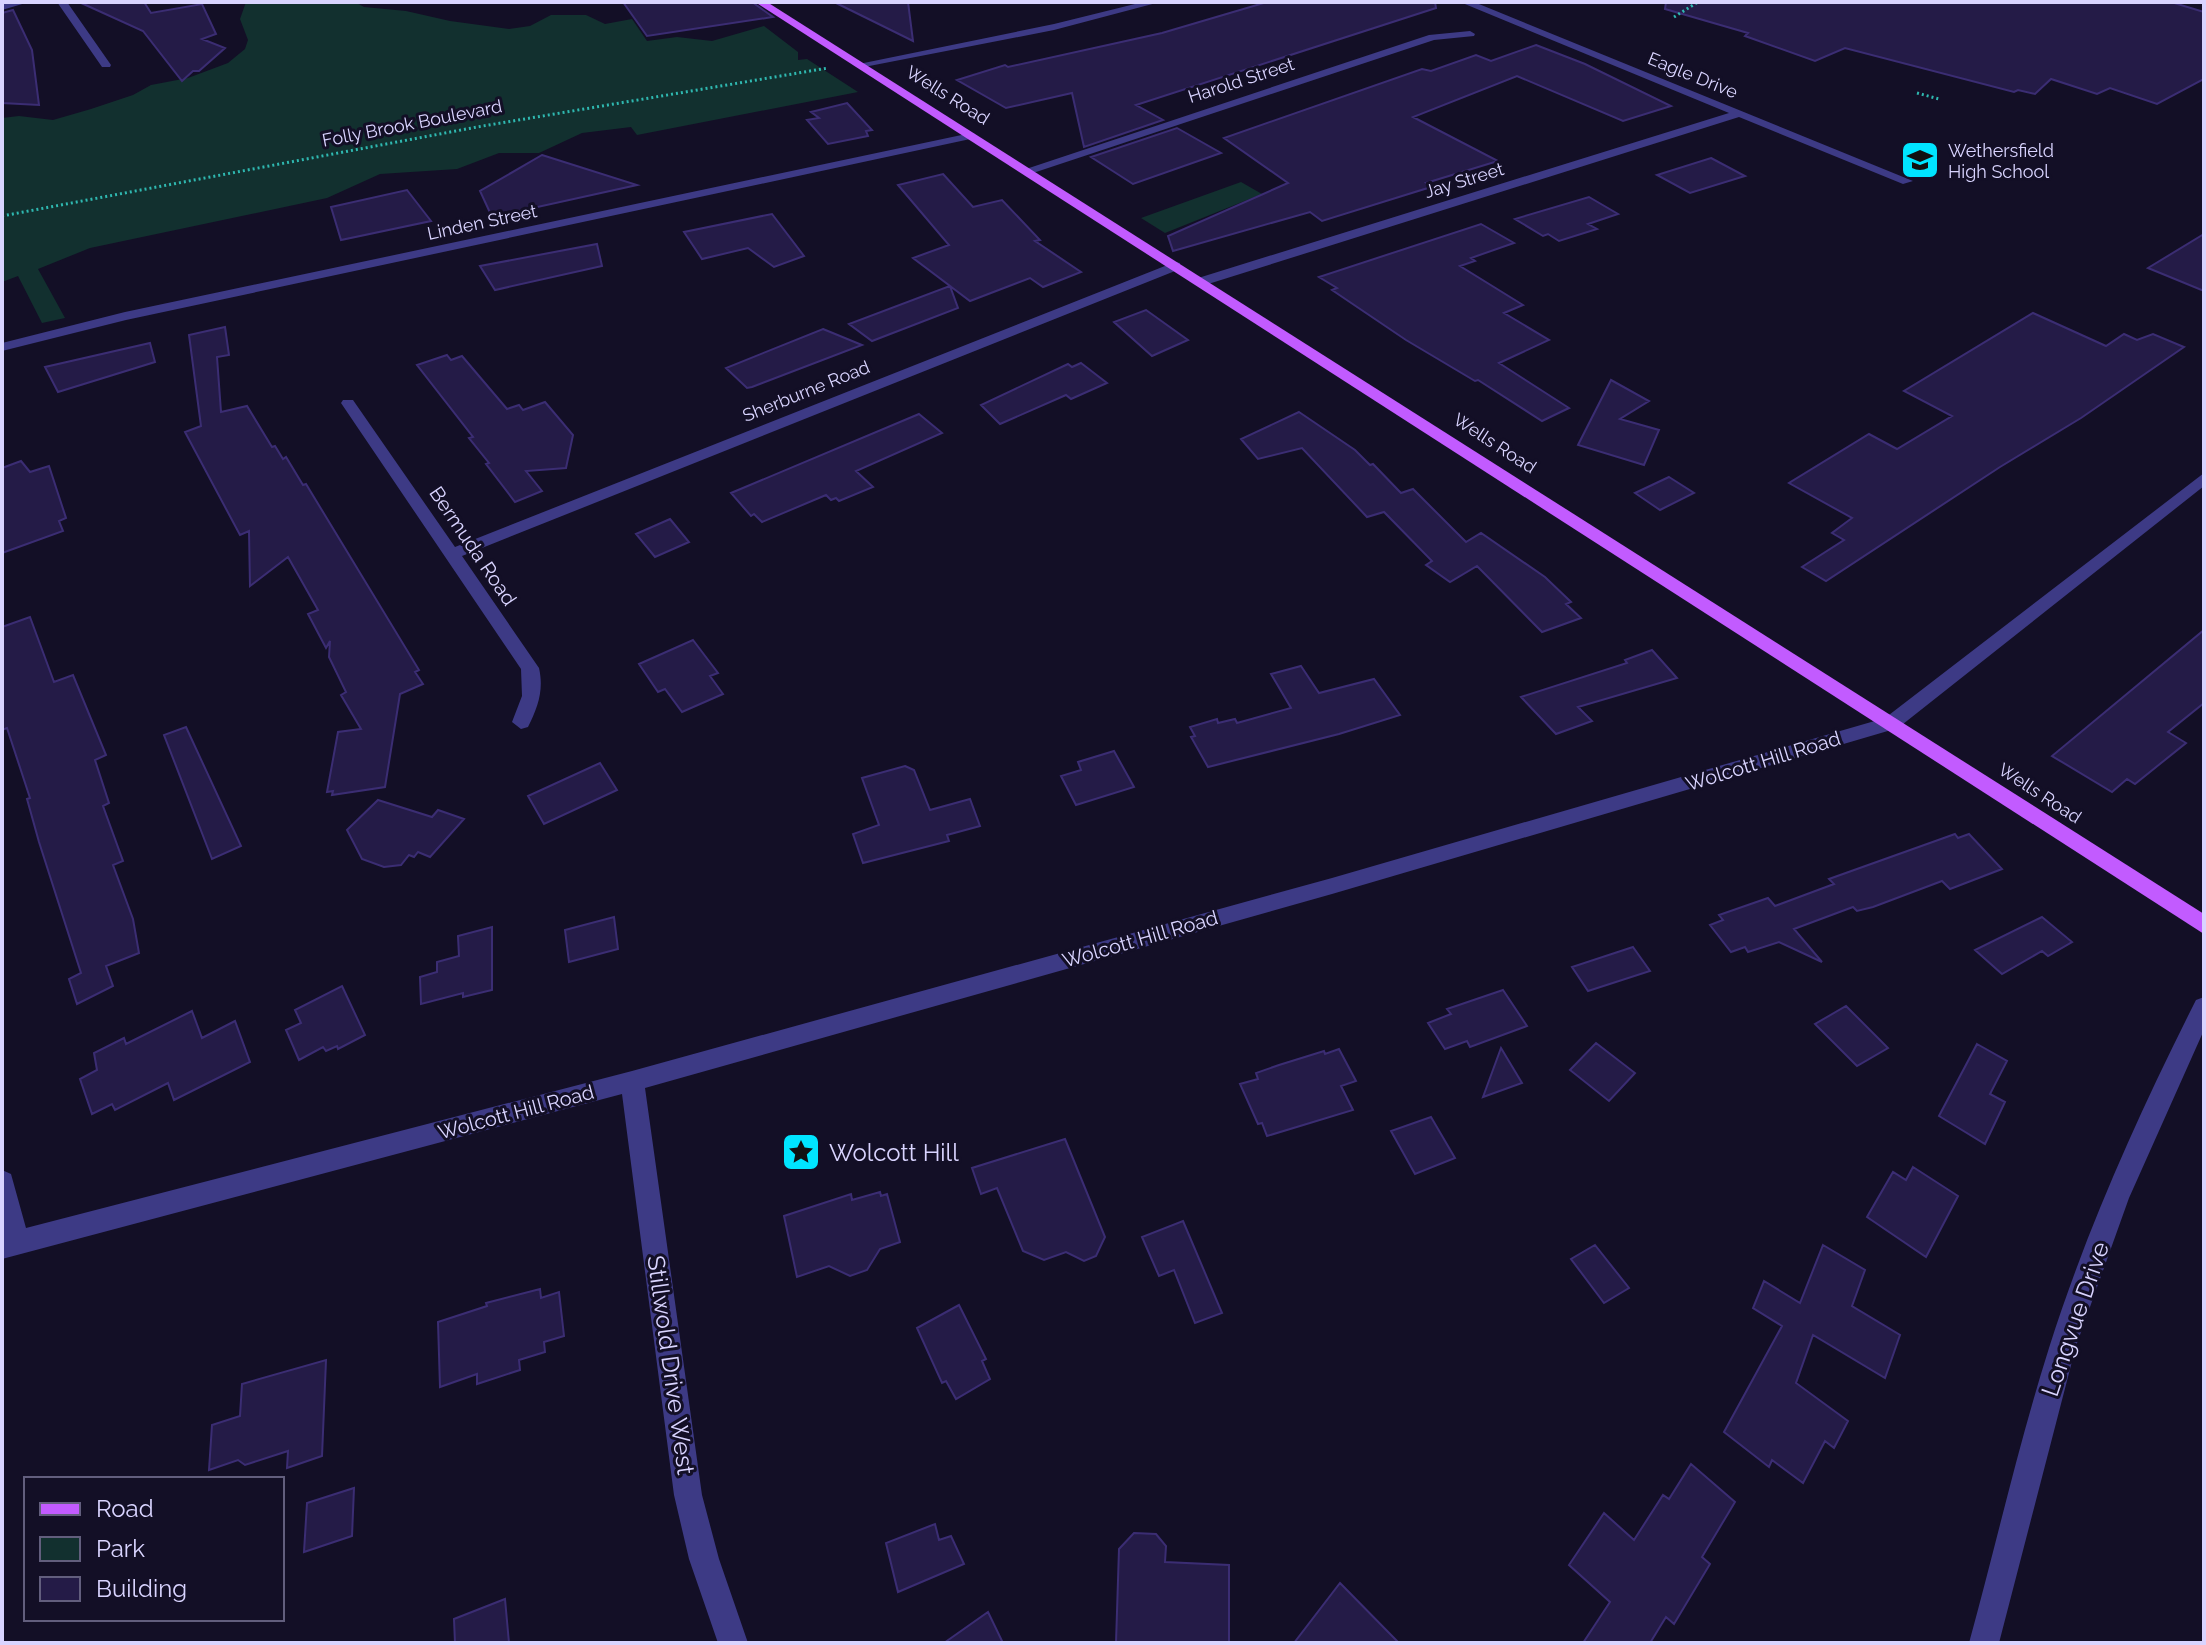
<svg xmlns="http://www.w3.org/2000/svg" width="2206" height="1645" font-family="Raleway,sans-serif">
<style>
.green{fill:#12302f}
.building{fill:#241b47;stroke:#3b2d73;stroke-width:2}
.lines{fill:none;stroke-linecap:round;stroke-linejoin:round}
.path{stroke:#2fb8b0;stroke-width:3;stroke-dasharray:2 3;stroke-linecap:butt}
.minor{fill:#3d3a85;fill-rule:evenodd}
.major{fill:#c25bff;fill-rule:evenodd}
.labels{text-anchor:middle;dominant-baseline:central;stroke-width:6;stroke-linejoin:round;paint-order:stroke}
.far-street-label{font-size:18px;fill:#d9d4ff;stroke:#130f26}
.far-poi-label{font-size:18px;fill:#d9d4ff;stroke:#130f26;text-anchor:start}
.street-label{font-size:20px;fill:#d9d4ff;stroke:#130f26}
.near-poi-label{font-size:24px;fill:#d9d4ff;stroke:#130f26;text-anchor:start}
.near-street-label{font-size:24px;fill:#d9d4ff;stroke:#130f26}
</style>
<rect width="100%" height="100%" fill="#130f26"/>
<!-- green -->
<path class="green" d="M 246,2 L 355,2 L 364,7 L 406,11 L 450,21 L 509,29 L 530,26 L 551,15 L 586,15 L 605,24 L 632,19 L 647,41 L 677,37 L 712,41 L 764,26 L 798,52 L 798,60 L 807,59 L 858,92 L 637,135 L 631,127 L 582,133 L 539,153 L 499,153 L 457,169 L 380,174 L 327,198 L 90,248 L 38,269 L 65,318 L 42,323 L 18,276 L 2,282 L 2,118 L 19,116 L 53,120 L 91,109 L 133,95 L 151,85 L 188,78 L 228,63 L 245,49 L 248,40 L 240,19 Z
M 1241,182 L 1262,194 L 1165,233 L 1141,218 Z"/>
<!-- building -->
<path class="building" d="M 79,2 L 144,2 L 151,13 L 202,4 L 216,34 L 202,39 L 225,48 L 199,71 L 193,71 L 182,81 L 143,31 Z
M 623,2 L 752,2 L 773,17 L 647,36 Z
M 834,2 L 908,2 L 913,41 Z
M 1267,2 L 1435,2 L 1436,8 L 1136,105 L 1163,120 L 1084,147 L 1072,93 L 1006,108 L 957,80 L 1005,65 L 1008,67 L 1162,33 Z
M 1666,2 L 2171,2 L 2204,12 L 2204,79 L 2157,104 L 2110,88 L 2097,94 L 2051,79 L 2035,94 L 2018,90 L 2014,92 L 1845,48 L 1815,61 L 1745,36 L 1748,33 L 1665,9 Z
M 13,10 L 32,50 L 39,105 L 2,103 L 2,13 Z
M 1536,45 L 1585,64 L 1671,106 L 1623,121 L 1517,76 L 1413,117 L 1498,161 L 1426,183 L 1431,187 L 1322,221 L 1310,212 L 1173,251 L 1168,236 L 1288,183 L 1224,138 L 1422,69 L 1431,71 L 1476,55 L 1491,61 Z
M 847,103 L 872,130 L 866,131 L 868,136 L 828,144 L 807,120 L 819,118 L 811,112 Z
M 1177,128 L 1221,153 L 1133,184 L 1091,157 Z
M 542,155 L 637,185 L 492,217 L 480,191 Z
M 1711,158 L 1745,176 L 1690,193 L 1657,175 Z
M 943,174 L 973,207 L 1002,200 L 1040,240 L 1035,241 L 1081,272 L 1043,287 L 1030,278 L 970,301 L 950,286 L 958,308 L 872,341 L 849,324 L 950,286 L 913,258 L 949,245 L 898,185 Z
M 407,190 L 431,221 L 341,240 L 331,207 Z
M 1589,197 L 1618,214 L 1588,224 L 1597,229 L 1559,241 L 1548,234 L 1543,236 L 1515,219 Z
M 772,214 L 804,256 L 774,267 L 748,248 L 702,259 L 684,232 Z
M 1481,224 L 1514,243 L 1471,258 L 1475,261 L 1460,266 L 1523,305 L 1504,313 L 1549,340 L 1499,363 L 1569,408 L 1542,421 L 1478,380 L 1475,381 L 1406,340 L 1332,290 L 1337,288 L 1319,277 Z
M 2204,234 L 2204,291 L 2148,268 Z
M 597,244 L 602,266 L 495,290 L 480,266 Z
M 1146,310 L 1188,340 L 1152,356 L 1114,322 Z
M 2033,313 L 2106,346 L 2124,334 L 2137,340 L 2153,334 L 2184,347 L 2081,418 L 2000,467 L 1826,581 L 1802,567 L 1844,540 L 1832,533 L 1852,518 L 1789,483 L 1869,434 L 1897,449 L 1952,416 L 1904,391 Z
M 225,327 L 229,355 L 217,357 L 221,412 L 247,406 L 272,447 L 275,446 L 283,459 L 286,457 L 303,485 L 306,484 L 419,670 L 415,672 L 423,684 L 400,694 L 385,787 L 332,795 L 333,791 L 327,792 L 338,732 L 361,729 L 341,695 L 346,692 L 329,657 L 330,641 L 326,648 L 308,614 L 318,610 L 288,557 L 250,586 L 249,531 L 240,535 L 185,432 L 201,426 L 189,335 Z
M 823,329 L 862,345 L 752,387 L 747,388 L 726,368 Z
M 150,343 L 155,362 L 58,392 L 45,367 Z
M 447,355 L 451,360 L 462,356 L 507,409 L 519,405 L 523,410 L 545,402 L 573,435 L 566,468 L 526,471 L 542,491 L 515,502 L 486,464 L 489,463 L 469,438 L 473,437 L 417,365 Z
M 1081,363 L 1107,383 L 1071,399 L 1066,395 L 1000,424 L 981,405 L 1068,364 L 1072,367 Z
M 1611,380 L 1649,401 L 1620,419 L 1659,430 L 1644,465 L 1578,445 Z
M 1299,412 L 1355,450 L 1370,465 L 1373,464 L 1401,493 L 1413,489 L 1466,542 L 1481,533 L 1545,577 L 1571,602 L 1566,604 L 1581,618 L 1542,632 L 1477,566 L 1450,582 L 1426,565 L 1432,561 L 1384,512 L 1367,517 L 1302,448 L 1258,459 L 1241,439 Z
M 919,414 L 942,433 L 856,471 L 873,487 L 839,501 L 836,498 L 831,500 L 826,495 L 762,522 L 754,514 L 751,516 L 731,493 Z
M 21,461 L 30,472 L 49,466 L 66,518 L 59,521 L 63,531 L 2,553 L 2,468 Z
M 1669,477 L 1694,493 L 1660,510 L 1635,493 Z
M 670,519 L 689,542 L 655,557 L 636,534 Z
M 30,617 L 54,682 L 73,675 L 106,755 L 95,760 L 109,803 L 103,806 L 123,861 L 113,865 L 133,919 L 139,953 L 106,966 L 113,986 L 77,1004 L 69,979 L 81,973 L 39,842 L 27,799 L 30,798 L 7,728 L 2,730 L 2,627 Z
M 2204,630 L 2204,703 L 2168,732 L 2186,743 L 2135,784 L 2127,779 L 2112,792 L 2052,756 Z
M 693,640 L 718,673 L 710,676 L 723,694 L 682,712 L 665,689 L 658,692 L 639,664 Z
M 1652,650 L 1677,678 L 1578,707 L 1592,721 L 1556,734 L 1521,697 L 1627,663 L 1625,660 Z
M 1301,666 L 1319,693 L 1374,679 L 1400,715 L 1339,734 L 1208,767 L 1191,737 L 1195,736 L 1190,727 L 1217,719 L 1218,723 L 1235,719 L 1237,723 L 1291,708 L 1271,674 Z
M 186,727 L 241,846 L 212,859 L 164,735 Z
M 1114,751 L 1134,787 L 1076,805 L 1061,776 L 1081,770 L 1078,762 Z
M 600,763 L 617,790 L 544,824 L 528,796 Z
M 905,766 L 914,770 L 930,810 L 970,799 L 980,826 L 947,835 L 949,841 L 863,863 L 853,834 L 879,825 L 862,778 Z
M 378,800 L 432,817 L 438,810 L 464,819 L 430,857 L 418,852 L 414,857 L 409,855 L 401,865 L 384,867 L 362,859 L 347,830 Z
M 1955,834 L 1958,838 L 1969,834 L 2002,869 L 1950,889 L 1942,881 L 1873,907 L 1857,911 L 1853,907 L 1794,929 L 1822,962 L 1779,942 L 1748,952 L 1745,947 L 1731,952 L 1710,925 L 1723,920 L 1719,915 L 1768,898 L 1775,906 L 1834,884 L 1829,879 Z
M 614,917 L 618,949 L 569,962 L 565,930 Z
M 2042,917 L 2072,942 L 2048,956 L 2042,951 L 2002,974 L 1975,950 Z
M 492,927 L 492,990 L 463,997 L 463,993 L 421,1004 L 420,977 L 437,972 L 437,962 L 459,956 L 458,936 Z
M 1633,947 L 1650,971 L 1588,991 L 1572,967 Z
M 342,986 L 365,1035 L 338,1049 L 337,1046 L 326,1051 L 323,1047 L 299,1060 L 286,1030 L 301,1023 L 295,1010 Z
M 1503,990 L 1527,1026 L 1470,1047 L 1467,1041 L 1445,1049 L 1428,1023 L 1451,1014 L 1447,1009 Z
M 1846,1006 L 1888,1048 L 1857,1066 L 1815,1024 Z
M 192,1011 L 202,1038 L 235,1021 L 250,1062 L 174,1100 L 168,1083 L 115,1110 L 112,1104 L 92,1114 L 80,1079 L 97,1070 L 94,1053 L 124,1038 L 126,1044 Z
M 1596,1043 L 1635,1073 L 1609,1101 L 1570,1070 Z
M 1977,1044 L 2007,1061 L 1990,1094 L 2005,1102 L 1985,1144 L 1939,1116 Z
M 1501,1048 L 1522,1083 L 1483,1097 Z
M 1339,1049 L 1356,1081 L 1341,1086 L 1353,1110 L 1267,1136 L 1262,1123 L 1258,1124 L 1240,1084 L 1258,1079 L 1256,1073 L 1279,1065 L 1324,1051 L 1325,1054 Z
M 1431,1117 L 1455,1158 L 1415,1174 L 1391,1131 Z
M 1065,1139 L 1105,1237 L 1096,1256 L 1084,1261 L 1066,1252 L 1044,1260 L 1023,1251 L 997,1188 L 981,1194 L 972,1168 Z
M 1913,1167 L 1958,1196 L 1926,1257 L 1867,1217 L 1893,1172 L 1906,1180 Z
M 880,1192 L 881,1196 L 887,1194 L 900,1242 L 880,1249 L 867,1270 L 850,1276 L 829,1266 L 797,1277 L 784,1216 L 851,1194 L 852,1200 Z
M 1183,1221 L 1222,1313 L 1195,1323 L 1174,1270 L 1159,1276 L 1142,1237 Z
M 1595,1245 L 1629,1288 L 1604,1303 L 1571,1259 Z
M 1823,1245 L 1865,1270 L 1852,1306 L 1900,1335 L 1885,1378 L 1813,1335 L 1796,1383 L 1848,1421 L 1834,1448 L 1825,1441 L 1803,1483 L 1772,1460 L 1769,1467 L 1724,1432 L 1782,1326 L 1753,1308 L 1764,1281 L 1800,1303 Z
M 540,1289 L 541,1298 L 559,1292 L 564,1336 L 544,1342 L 545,1352 L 519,1360 L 520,1370 L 477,1384 L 477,1374 L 440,1387 L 438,1322 L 487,1306 L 486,1303 Z
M 959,1305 L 986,1359 L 982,1361 L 990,1379 L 956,1399 L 946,1381 L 942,1383 L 917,1328 Z
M 326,1360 L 322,1456 L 287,1468 L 288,1451 L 245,1465 L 238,1460 L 209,1470 L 212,1425 L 240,1416 L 242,1384 Z
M 1691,1464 L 1735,1502 L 1702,1557 L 1710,1564 L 1674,1624 L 1666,1617 L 1650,1643 L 1583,1643 L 1610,1602 L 1569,1565 L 1604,1513 L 1634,1540 L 1663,1495 L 1669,1499 Z
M 354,1488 L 352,1536 L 304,1552 L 307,1503 Z
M 935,1524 L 939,1540 L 951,1536 L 964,1564 L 898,1592 L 886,1543 Z
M 1134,1533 L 1156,1534 L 1166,1546 L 1165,1562 L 1229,1565 L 1229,1643 L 1116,1643 L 1119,1549 Z
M 1340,1583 L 1399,1643 L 1294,1643 Z
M 505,1599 L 509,1643 L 455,1643 L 454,1619 Z
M 988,1612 L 1003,1643 L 944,1643 Z"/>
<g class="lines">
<!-- path -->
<path class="path" d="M 1674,17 L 1698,2
M 1917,93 L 1939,99
M 2,216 L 477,127 L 828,68"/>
<!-- minor -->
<path class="minor" d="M 11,2 L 29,2 L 2,10 L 2,4 Z
M 57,2 L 67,2 L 111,65 L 110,67 L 102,67 Z
M 1143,2 L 1160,2 L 1054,30 L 859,68 L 854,65 L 1054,24 Z
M 1460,2 L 1474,2 L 1913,181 L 1903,184 L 1739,117 L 1205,285 L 1195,285 L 1195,279 L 1729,113 Z
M 1470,31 L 1475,34 L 1474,36 L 1434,40 L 1030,174 L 1020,171 L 1429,35 Z
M 971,133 L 975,134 L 975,138 L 126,320 L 2,351 L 2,343 L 125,312 Z
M 1175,262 L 1180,263 L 1180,269 L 462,556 L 539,668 C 544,690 538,707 528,727 L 521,729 L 512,722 L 522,696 L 521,669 L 341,403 L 343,400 L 353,400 L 455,547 Z
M 2204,473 L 2204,486 L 1898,728 L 1332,894 L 645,1088 L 702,1495 L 719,1559 L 748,1643 L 718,1643 L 689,1559 L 674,1495 L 622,1094 L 2,1259 L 2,1170 L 11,1174 L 26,1228 L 632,1071 L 1332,878 L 1885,718 Z
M 2204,997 L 2204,1030 L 2129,1198 L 2076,1346 L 1999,1643 L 1969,1643 C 1996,1545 2018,1446 2049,1348 C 2087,1228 2139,1113 2196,1000 Z"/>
<!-- major -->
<path class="major" d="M 755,2 L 767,2 L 2204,914 L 2204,934 Z"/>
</g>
<!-- icons -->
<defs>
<symbol id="school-square" viewBox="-11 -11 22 22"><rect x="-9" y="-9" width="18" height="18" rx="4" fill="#00e5ff" stroke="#130f26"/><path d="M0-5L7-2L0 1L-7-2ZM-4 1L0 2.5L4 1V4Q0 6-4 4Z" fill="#111"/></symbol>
<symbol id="sight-square" viewBox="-11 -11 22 22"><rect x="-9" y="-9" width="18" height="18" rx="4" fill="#00e5ff" stroke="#130f26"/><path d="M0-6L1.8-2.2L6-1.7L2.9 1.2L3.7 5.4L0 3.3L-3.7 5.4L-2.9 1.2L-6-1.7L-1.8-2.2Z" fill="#111"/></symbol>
</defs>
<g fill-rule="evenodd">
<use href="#school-square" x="1898" y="138" width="44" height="44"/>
<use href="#sight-square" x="779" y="1130" width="44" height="44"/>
</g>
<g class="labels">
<!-- far-street labels -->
<g class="far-street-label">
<text transform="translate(1693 75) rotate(22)">Eagle Drive</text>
<text transform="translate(1241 80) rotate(-18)">Harold Street</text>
<text transform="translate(948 95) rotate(32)">Wells Road</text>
<text transform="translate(412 123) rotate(-11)">Folly Brook Boulevard</text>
<text transform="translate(1464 180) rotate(-17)">Jay Street</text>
<text transform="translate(482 222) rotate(-12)">Linden Street</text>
<text transform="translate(806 391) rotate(-22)">Sherburne Road</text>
<text transform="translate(1495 443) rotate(33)">Wells Road</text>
<text transform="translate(2040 793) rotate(33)">Wells Road</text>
</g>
<!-- far-poi labels -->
<g class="far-poi-label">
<text x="1948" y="150">Wethersfield<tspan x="1948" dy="21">High School</tspan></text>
</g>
<!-- street labels -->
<g class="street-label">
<text transform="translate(473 546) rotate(56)">Bermuda Road</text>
<text transform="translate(1763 761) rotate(-17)">Wolcott Hill Road</text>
<text transform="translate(1140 939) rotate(-16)">Wolcott Hill Road</text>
<text transform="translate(516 1112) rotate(-15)">Wolcott Hill Road</text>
</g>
<!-- near-poi labels -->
<g class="near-poi-label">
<text x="829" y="1152">Wolcott Hill</text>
</g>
<!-- near-street labels -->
<g class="near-street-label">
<text transform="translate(2075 1319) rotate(-71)">Longvue Drive</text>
<text transform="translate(671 1365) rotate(82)">Stillwold Drive West</text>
</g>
</g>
<!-- border -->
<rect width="2206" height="1645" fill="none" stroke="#d9d4ff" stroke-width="8"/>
<!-- legend -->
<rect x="24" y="1477" width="260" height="144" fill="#130f26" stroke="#625e7d" stroke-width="2"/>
<rect x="40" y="1503" width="40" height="12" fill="#c25bff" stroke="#625e7d" stroke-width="2"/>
<text x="96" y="1517" font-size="24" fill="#d9d4ff">Road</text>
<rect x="40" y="1537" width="40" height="24" fill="#12302f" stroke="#625e7d" stroke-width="2"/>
<text x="96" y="1557" font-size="24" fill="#d9d4ff">Park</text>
<rect x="40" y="1577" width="40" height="24" fill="#241b47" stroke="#625e7d" stroke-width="2"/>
<text x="96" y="1597" font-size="24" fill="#d9d4ff">Building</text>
</svg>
